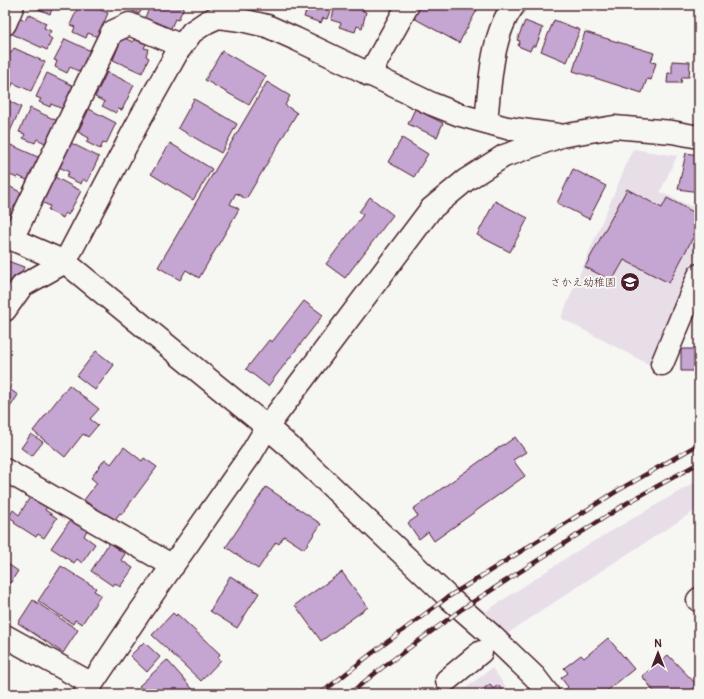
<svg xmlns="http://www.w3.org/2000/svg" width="704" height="699" font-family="Pangolin,'Klee One',sans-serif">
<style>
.built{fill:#e7dee8}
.building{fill:#c5a5d1;stroke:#4a1f2b}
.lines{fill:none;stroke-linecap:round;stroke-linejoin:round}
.minor-casing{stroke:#4a1f2b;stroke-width:25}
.minor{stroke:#f6f6f2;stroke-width:22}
.rail-casing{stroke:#4a1f2b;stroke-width:4.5}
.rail{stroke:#f6f6f2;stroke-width:3;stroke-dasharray:9;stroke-linecap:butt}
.labels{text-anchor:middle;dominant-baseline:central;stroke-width:4;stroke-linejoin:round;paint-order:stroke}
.poi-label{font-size:11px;fill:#4a1f2b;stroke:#f6f6f2;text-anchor:end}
</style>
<rect width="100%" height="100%" fill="#f6f6f2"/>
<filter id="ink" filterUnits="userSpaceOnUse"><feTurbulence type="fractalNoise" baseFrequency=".025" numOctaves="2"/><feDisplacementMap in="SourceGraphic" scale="8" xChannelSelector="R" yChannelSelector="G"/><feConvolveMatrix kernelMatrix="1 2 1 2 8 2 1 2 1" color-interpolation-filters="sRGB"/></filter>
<g filter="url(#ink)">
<!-- built -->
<path class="built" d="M 633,149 L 677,156 L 660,192 L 699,210 L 699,247 L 648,364 L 561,318 Z
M 699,480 L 699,508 L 601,571 L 507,634 L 485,612 L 577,551 Z
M 492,668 L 511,694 L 458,694 Z"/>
<!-- building -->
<path class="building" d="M 29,5 L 54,5 L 50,14 Z
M 79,5 L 89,5 L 108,13 L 98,37 L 88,33 L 86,38 L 73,32 L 75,27 L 70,25 Z
M 122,5 L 147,5 L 144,10 L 142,9 L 139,14 L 122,6 Z
M 151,5 L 181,5 L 181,6 L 184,7 L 178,20 L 175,19 L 170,30 L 144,19 Z
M 295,5 L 332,5 L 327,19 L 323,18 L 321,23 L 304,17 L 306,11 L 295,7 Z
M 336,5 L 365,5 L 363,11 L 366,12 L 362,28 L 357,26 L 355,32 L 339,27 L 341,23 L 331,20 Z
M 416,5 L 468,5 L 477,10 L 459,43 L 410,16 Z
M 28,14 L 46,23 L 44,28 L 51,31 L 48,36 L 52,39 L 47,50 L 10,33 L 18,17 L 25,20 Z
M 554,20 L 580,30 L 567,62 L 541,51 Z
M 525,21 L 543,28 L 536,46 L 532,46 L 530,51 L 518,46 L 520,41 L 517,40 Z
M 585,32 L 654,53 L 651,62 L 656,63 L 651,80 L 647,79 L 642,93 L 573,71 Z
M 122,37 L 133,42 L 134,39 L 146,44 L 144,48 L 148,49 L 146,56 L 149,58 L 142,73 L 113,60 Z
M 65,39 L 91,51 L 80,72 L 70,67 L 67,73 L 55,67 L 57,61 L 54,60 Z
M 14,48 L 45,62 L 31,91 L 13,83 L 11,88 L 5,85 L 5,51 L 11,53 Z
M 222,51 L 266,76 L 249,105 L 205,80 Z
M 672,61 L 690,62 L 689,77 L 682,77 L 681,83 L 667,83 L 668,73 L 672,73 Z
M 107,72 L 134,85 L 122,110 L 118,109 L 116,113 L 102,106 L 105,102 L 95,97 Z
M 47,73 L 76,87 L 65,110 L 51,104 L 50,107 L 39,102 L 41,99 L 36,97 Z
M 267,82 L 290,96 L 285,105 L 297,113 L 246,199 L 236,193 L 230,204 L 239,209 L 199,278 L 186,270 L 180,280 L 158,267 Z
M 5,99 L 21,107 L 8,136 L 5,134 Z
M 194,99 L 237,124 L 221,153 L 178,128 Z
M 30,108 L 60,122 L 49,145 L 37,139 L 35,143 L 23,138 L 25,134 L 19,132 Z
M 89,109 L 116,123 L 106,144 L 103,143 L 100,149 L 86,142 L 89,138 L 78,132 Z
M 415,109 L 443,123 L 437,137 L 408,124 Z
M 402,138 L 428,154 L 414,177 L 388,162 Z
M 71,143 L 99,157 L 87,182 L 83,179 L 81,184 L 66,177 L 69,172 L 59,167 Z
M 170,143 L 212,169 L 193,200 L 151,174 Z
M 11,145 L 40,158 L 29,181 L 18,176 L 17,178 L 5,173 L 6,169 L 5,168 L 5,160 Z
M 686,153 L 699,155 L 699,192 L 678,189 Z
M 573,169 L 606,186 L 589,219 L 557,203 Z
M 55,177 L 81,191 L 68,215 L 65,213 L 63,218 L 48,210 L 50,206 L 41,202 Z
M 5,184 L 22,193 L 12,215 L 5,212 Z
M 627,189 L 662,208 L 667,198 L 699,215 L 699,226 L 669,283 L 624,260 L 612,281 L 585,267 Z
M 370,197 L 393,215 L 345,278 L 326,264 L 363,215 L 359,212 Z
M 495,201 L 528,218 L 510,252 L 477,235 Z
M 5,260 L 24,267 L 17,284 L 5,279 Z
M 304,301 L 323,315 L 268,386 L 246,369 L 269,340 L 272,342 Z
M 681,349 L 699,349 L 699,371 L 681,371 Z
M 96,351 L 114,365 L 95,390 L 77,376 Z
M 69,385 L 99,409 L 90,419 L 98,425 L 88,437 L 83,434 L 65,457 L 33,431 Z
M 5,386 L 18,395 L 5,415 Z
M 31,434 L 43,442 L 32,456 L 21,448 Z
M 515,437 L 526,452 L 513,460 L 525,476 L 434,541 L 428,532 L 419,539 L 408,523 L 418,516 L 413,509 L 504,444 L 504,445 Z
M 124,447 L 142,461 L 144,458 L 157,467 L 122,514 L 120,513 L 113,522 L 84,500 L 97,483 L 91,478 L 105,459 L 111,464 Z
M 266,487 L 321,524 L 304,549 L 284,536 L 279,544 L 276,542 L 258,569 L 226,547 Z
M 32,494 L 48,505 L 45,510 L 57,518 L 44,538 L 38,534 L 36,537 L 14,523 L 15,521 L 9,517 L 13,510 L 19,515 Z
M 71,519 L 87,530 L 84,536 L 95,544 L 82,563 L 77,559 L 74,563 L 51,548 Z
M 109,543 L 125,554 L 121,560 L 133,568 L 120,587 L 115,583 L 113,586 L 91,571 Z
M 5,562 L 18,571 L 9,585 L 5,582 Z
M 61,566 L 96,588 L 94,591 L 101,595 L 82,624 L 75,620 L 73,624 L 38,601 Z
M 342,572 L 368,607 L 321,641 L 295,605 Z
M 230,576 L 259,593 L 237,628 L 210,611 Z
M 33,600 L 78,630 L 63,653 L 18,623 Z
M 173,613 L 176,616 L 177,614 L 220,654 L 218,657 L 221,660 L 201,681 L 152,635 Z
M 608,638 L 634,669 L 603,694 L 567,694 L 564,691 L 568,687 L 561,678 L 568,673 L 564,668 L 581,655 L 584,658 Z
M 144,642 L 160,657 L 147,672 L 130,656 Z
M 668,655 L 699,687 L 699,694 L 656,694 L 642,676 Z
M 167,660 L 197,694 L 146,694 L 139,686 Z
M 490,684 L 493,689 L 498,685 L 505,694 L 477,694 Z"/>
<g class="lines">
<defs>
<path id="minor" d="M 5,24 L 13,5
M 369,75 L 408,5
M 486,122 C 490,86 491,34 514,5
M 5,236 L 65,262 L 267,427 L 290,447 L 448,597 L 490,634 L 535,677 L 548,694
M 12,239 L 112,32 L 129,24 L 182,46
M 5,310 L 22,286 L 65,262 L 140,119 L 178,51 L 192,32 L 207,22 L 218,17 L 241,20 L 267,26 L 296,39 L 432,104 L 460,115 L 507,128 L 558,135
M 662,364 L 699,275
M 5,470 L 173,566
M 698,600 L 699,599
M 5,636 L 92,684
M 447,680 L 481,652
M 85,694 L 140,612 L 251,454 L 267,427 L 431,209 L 466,180 L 504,156 L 561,136 L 614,127 L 672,132 L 699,137"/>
</defs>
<!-- minor casing -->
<use href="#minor" class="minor-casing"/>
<!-- minor -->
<use href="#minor" class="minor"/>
<defs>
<path id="rail" d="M 320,694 L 371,654 L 448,597 L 617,491 L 699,444
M 349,694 L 383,667 L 462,609 L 627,503 L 699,463"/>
</defs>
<!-- rail casing -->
<use href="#rail" class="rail-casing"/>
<!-- rail -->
<use href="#rail" class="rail"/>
</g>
</g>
<!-- icons -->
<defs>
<symbol id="school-disc" viewBox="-11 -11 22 22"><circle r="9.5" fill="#4a1f2b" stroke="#f6f6f2"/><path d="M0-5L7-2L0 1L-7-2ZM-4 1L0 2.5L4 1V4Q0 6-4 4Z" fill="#fff"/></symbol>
</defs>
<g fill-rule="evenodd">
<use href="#school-disc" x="619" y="271" width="22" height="22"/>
</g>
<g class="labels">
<!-- poi labels -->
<g class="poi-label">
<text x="616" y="282">さかえ幼稚園</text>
</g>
</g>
<!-- margin -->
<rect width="704" height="699" fill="none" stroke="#f6f6f2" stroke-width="20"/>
<rect x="10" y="10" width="684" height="679" fill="none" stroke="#4a1f2b" stroke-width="1.5" filter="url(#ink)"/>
<!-- north arrow -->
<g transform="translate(658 653)" stroke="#f6f6f2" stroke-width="3" paint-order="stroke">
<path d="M0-3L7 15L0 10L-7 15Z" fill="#4a1f2b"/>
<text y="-6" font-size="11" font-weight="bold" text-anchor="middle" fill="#4a1f2b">N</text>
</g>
</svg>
